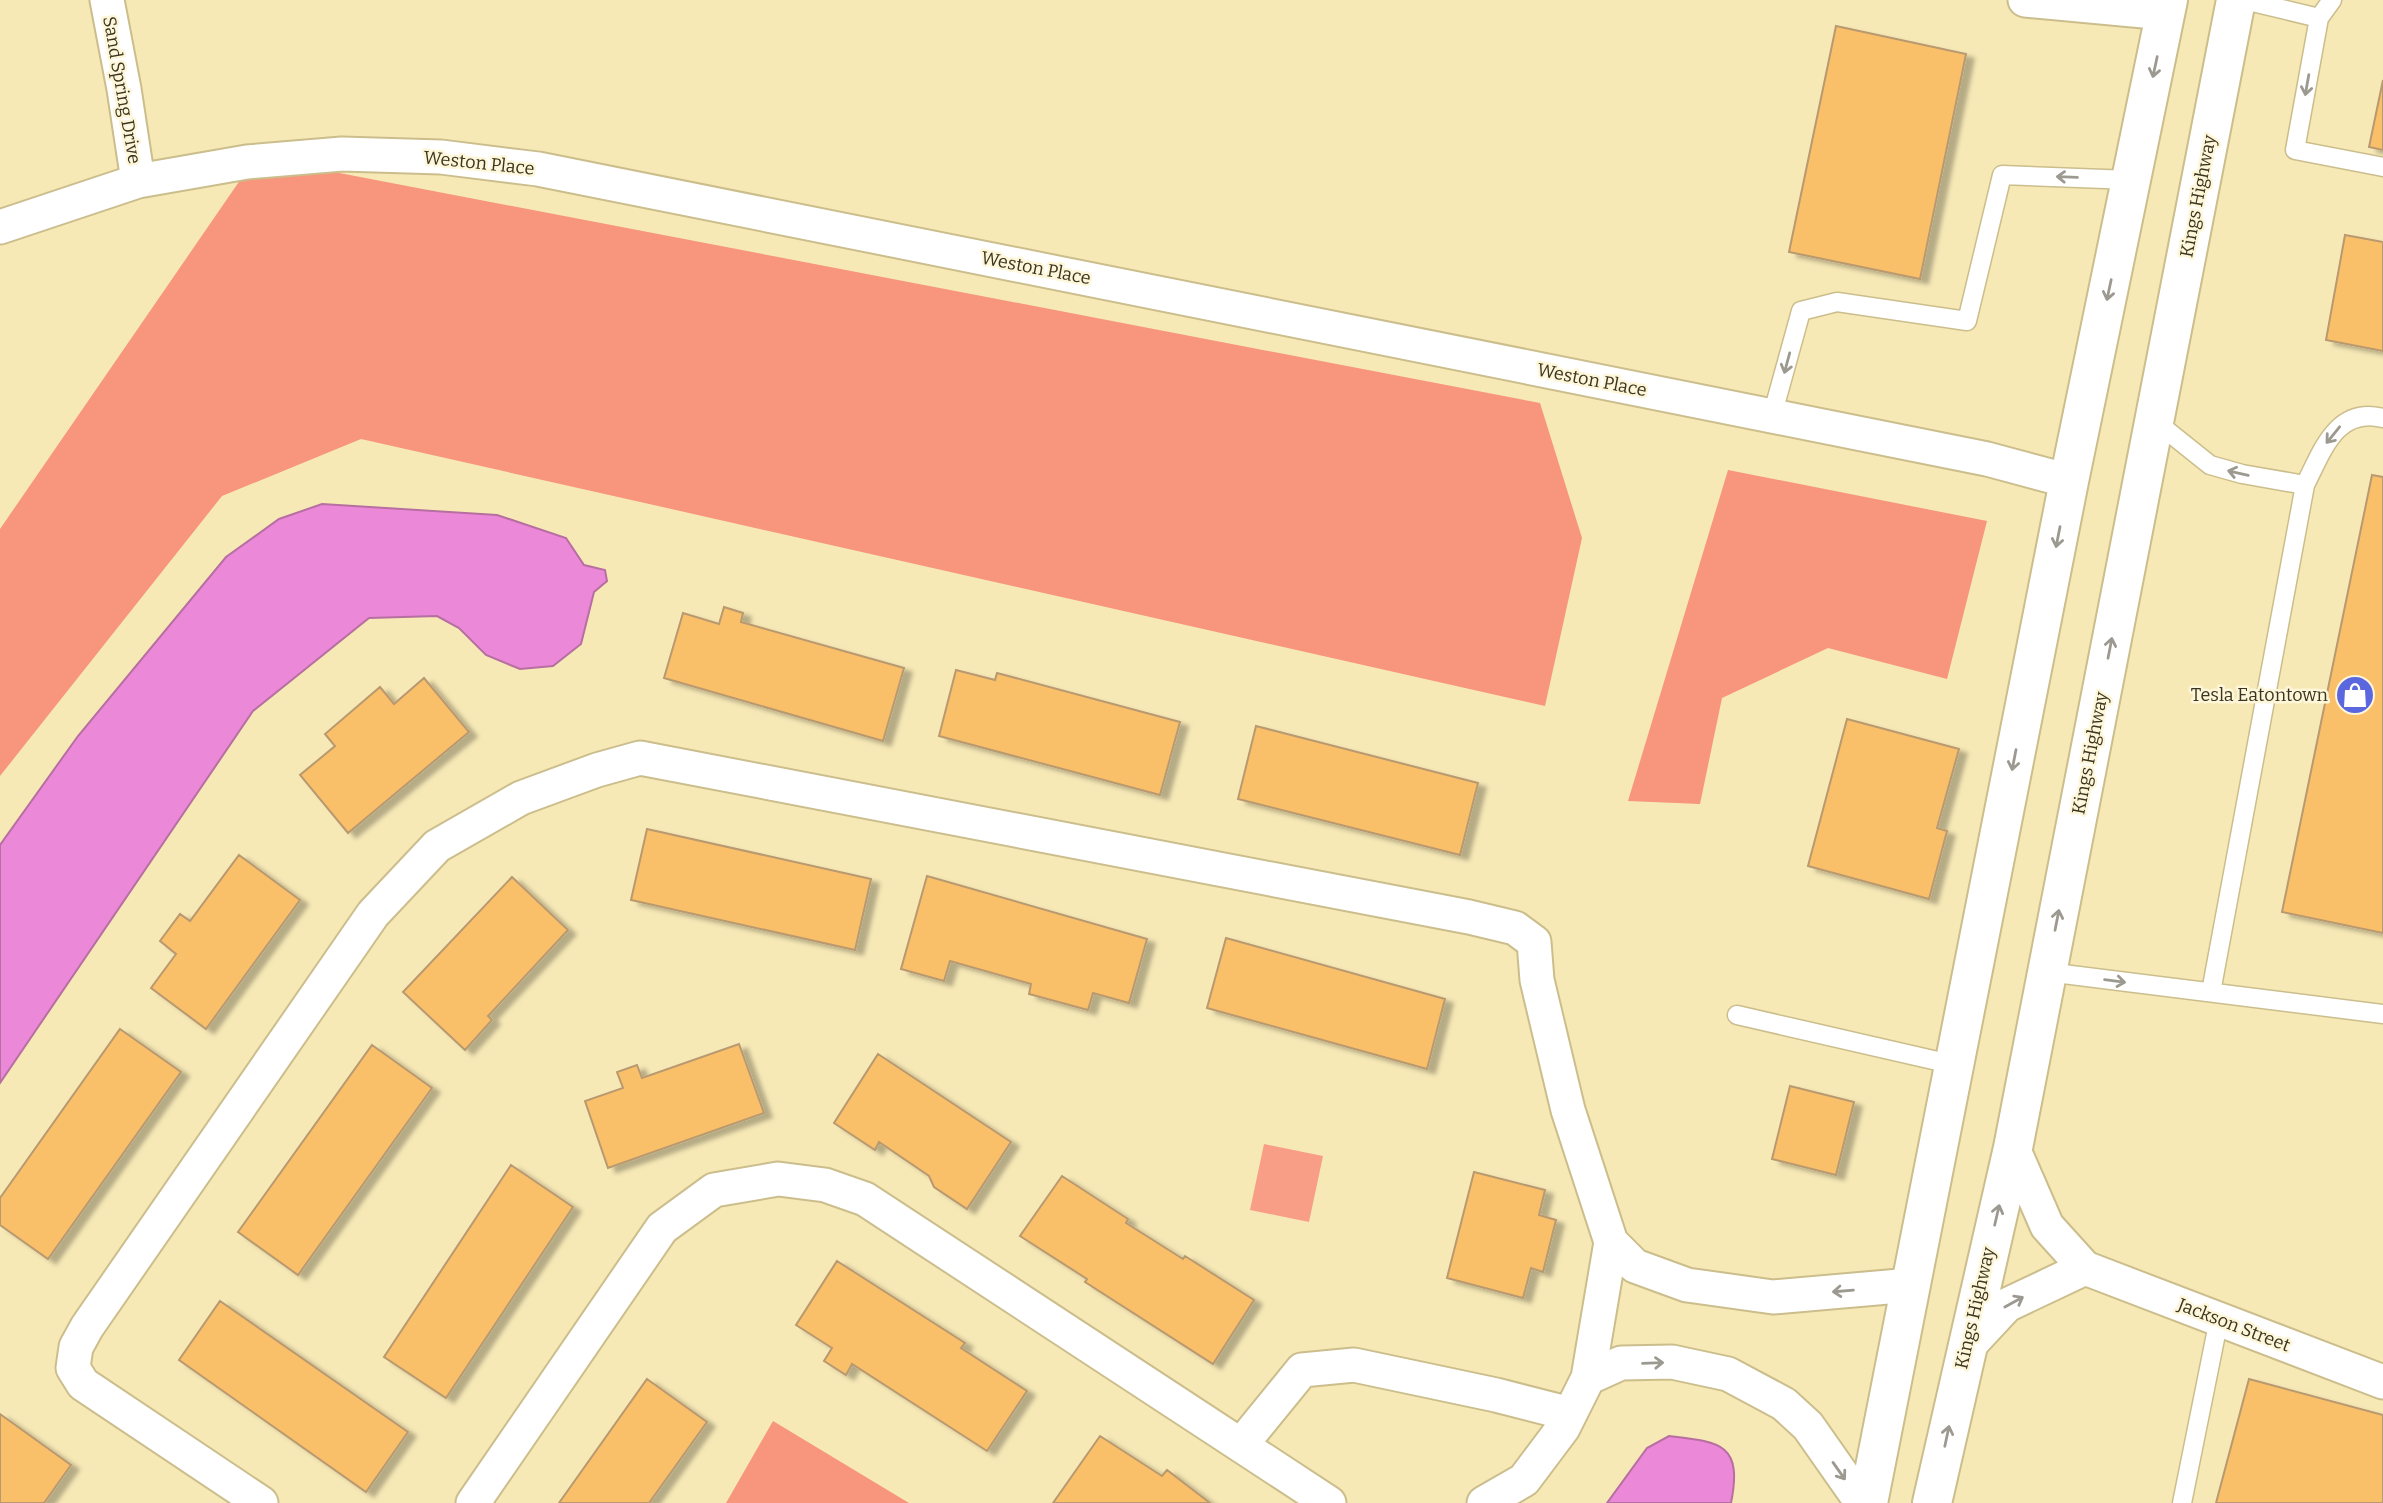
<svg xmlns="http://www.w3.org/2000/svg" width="2383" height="1503" font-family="Bitter,serif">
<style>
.green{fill:#f89e87}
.forest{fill:#f7957d}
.water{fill:#eb88d7;stroke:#b66fa0;stroke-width:2}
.building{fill:#fabf69;stroke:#b89970;stroke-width:2;filter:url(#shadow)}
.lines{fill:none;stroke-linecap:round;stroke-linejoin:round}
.service-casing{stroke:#cbbe8c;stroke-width:21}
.minor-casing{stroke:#cbbe8c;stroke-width:37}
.primary-casing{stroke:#cbbe8c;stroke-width:42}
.service{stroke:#fff;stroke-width:18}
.minor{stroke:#fff;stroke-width:33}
.primary{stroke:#fff;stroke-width:38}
.oneway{stroke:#9c9a90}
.labels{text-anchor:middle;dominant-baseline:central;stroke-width:5;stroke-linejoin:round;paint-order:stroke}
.street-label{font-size:18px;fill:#3a3420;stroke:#fef6d8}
.poi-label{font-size:18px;fill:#3a3420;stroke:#fef6d8;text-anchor:end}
</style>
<defs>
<filter id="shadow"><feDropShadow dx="8" dy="4.5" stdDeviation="2" flood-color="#0004"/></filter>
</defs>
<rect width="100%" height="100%" fill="#f7e9b6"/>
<!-- green -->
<path class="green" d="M 1264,1144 L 1323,1156 L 1309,1222 L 1250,1210 Z"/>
<!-- forest -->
<path class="forest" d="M 256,157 L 1540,403 L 1582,538 L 1545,706 L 361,439 L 222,496 L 0,776 L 0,529 Z
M 1728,470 L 1987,521 L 1947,679 L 1828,648 L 1722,698 L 1700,804 L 1628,801 Z
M 773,1421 L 909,1503 L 726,1503 Z"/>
<!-- water -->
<path class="water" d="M 322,504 L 497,515 L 566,538 L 584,565 L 605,570 L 607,581 L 594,592 L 581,644 L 553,666 L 520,669 L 486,655 L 459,628 L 437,616 L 369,618 L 253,711 L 0,1083 L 0,845 L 78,736 L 226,557 L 279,519 Z
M 1669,1436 C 1720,1442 1743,1443 1731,1503 L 1607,1503 L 1647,1448 Z"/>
<!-- building -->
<path class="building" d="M 1836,26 L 1966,54 L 1920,279 L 1789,252 Z
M 2383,80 L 2383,150 L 2369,147 Z
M 2345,235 L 2383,242 L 2383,351 L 2326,340 Z
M 2372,475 L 2383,477 L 2383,933 L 2282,912 Z
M 724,607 L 743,613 L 741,622 L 904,668 L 883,741 L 664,678 L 683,613 L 719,624 Z
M 956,670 L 995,680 L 997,673 L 1180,722 L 1160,795 L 939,736 Z
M 424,678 L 469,732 L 348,833 L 300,775 L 335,746 L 325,734 L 380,687 L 394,704 Z
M 1847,719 L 1959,749 L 1937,828 L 1947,831 L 1929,899 L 1808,866 Z
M 1256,726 L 1478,783 L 1460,855 L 1238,799 Z
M 647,829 L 871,879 L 855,950 L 631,900 Z
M 239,855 L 300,900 L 206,1029 L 151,988 L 176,954 L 160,941 L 180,914 L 190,921 Z
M 927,876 L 1147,939 L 1129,1003 L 1093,993 L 1088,1010 L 1029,994 L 1031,984 L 950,961 L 944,981 L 901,969 Z
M 512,877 L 568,930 L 488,1016 L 492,1020 L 465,1050 L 403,992 Z
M 1226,938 L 1445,999 L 1427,1069 L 1207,1008 Z
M 120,1029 L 181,1072 L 48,1259 L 0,1225 L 0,1198 Z
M 739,1044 L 764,1113 L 608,1168 L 585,1101 L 623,1088 L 617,1072 L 637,1065 L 642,1078 Z
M 372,1045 L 432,1088 L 298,1275 L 238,1232 Z
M 878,1054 L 1011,1142 L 967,1209 L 934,1187 L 929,1176 L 879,1142 L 875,1150 L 834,1123 Z
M 1790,1086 L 1854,1102 L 1836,1175 L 1772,1159 Z
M 511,1165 L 573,1207 L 446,1398 L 384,1357 Z
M 1474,1172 L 1545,1190 L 1539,1215 L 1556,1220 L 1543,1272 L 1531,1268 L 1523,1298 L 1447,1278 Z
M 1062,1176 L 1128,1219 L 1126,1223 L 1183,1259 L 1185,1256 L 1254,1300 L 1213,1364 L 1085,1282 L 1087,1279 L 1020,1236 Z
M 837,1261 L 965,1343 L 961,1348 L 1027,1391 L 987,1451 L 852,1364 L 846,1375 L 824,1361 L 832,1348 L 796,1325 Z
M 220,1301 L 408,1432 L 366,1492 L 179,1360 Z
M 647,1379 L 707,1422 L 649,1503 L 559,1503 Z
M 2249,1379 L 2383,1415 L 2383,1503 L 2216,1503 Z
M 0,1414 L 71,1465 L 44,1503 L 0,1503 Z
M 1100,1436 L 1162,1476 L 1167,1470 L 1210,1503 L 1053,1503 Z"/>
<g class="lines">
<defs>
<path id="service" d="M 2244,0 L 2319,18
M 2332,0 L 2319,18 L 2295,150 L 2383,167
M 1772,416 L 1801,311 L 1837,302 L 1967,321 L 2002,175 L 2131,180
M 2155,421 L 2210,465 L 2242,474 L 2305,485
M 2047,972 L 2383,1014
M 2211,992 L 2305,485 C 2322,452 2336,406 2383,418
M 1737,1015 L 1955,1065
M 2182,1503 L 2219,1319"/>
<path id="minor" d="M 107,0 L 124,89 L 138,181
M 2025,0 L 2165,13
M 0,227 L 138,181 L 247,162 L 342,154 L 441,157 L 538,169 L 1987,459 L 2069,481
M 2013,1148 L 2047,1226 L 2085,1268 L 2383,1382
M 1966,1349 L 2007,1305 L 2085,1268
M 1588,1378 L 1621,1363 L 1672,1362 L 1728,1374 L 1784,1404 L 1808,1426 L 1862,1503
M 1241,1445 L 1302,1370 L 1354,1365 L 1496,1395 L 1570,1414
M 261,1503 L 83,1384 L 73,1368 L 76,1347 L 87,1327 L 373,914 L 437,846 L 521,798 L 597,770 L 640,758 L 1469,917 L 1515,928 L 1534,942 L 1537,980 L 1568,1110 L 1611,1242 L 1635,1266 L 1687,1285 L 1773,1297 L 1911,1285
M 473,1503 L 662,1228 L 714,1190 L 778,1179 L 825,1185 L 865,1199 L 1329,1503
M 1484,1503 L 1524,1480 L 1563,1428 L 1588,1378 L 1611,1242"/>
<path id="primary" d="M 1868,1503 L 2069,481 L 2168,0
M 1932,1503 L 2013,1148 L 2236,0"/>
</defs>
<!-- service casing -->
<use href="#service" class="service-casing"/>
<!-- minor casing -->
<use href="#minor" class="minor-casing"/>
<!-- primary casing -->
<use href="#primary" class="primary-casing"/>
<!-- service -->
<use href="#service" class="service"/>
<!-- minor -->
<use href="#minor" class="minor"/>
<!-- primary -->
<use href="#primary" class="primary"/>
</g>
<!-- one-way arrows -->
<defs><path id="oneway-shaft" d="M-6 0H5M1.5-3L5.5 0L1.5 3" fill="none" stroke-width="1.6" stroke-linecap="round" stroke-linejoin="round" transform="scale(1.75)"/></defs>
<g class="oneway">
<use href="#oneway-shaft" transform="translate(2155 67) rotate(102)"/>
<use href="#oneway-shaft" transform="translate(2307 85) rotate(100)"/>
<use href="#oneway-shaft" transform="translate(2067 177) rotate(-178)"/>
<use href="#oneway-shaft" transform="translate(2109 290) rotate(102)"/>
<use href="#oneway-shaft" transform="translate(1787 363) rotate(105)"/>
<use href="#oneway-shaft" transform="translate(2333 435) rotate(129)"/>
<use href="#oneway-shaft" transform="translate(2238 473) rotate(-167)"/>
<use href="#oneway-shaft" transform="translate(2058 537) rotate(101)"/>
<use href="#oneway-shaft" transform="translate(2110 648) rotate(-79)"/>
<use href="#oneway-shaft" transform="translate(2014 760) rotate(101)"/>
<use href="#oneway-shaft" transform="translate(2057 920) rotate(-79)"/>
<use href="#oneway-shaft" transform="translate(2115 981) rotate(7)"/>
<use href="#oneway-shaft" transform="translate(1997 1215) rotate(-77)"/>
<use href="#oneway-shaft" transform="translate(1843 1291) rotate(175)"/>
<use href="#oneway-shaft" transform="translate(2014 1302) rotate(-29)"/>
<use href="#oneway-shaft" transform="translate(1653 1363) rotate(-2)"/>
<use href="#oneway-shaft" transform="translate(1947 1436) rotate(-78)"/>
<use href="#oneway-shaft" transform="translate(1839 1471) rotate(55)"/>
</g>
<!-- icons -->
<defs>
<symbol id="shop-disc" viewBox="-11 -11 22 22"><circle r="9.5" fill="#5b67de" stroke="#fef6d8"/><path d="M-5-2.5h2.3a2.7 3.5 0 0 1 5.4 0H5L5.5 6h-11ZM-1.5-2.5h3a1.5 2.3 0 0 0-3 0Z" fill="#fff"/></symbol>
</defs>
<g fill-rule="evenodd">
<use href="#shop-disc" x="2333" y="673" width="44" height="44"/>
</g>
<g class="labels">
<!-- street labels -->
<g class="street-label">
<text transform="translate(122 90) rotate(80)">Sand Spring Drive</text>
<text transform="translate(479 163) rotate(6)">Weston Place</text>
<text transform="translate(2198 196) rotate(-79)">Kings Highway</text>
<text transform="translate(1036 268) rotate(11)">Weston Place</text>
<text transform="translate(1592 380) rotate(11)">Weston Place</text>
<text transform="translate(2090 753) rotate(-79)">Kings Highway</text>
<text transform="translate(1975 1308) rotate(-77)">Kings Highway</text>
<text transform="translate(2234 1325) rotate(21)">Jackson Street</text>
</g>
<!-- poi labels -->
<g class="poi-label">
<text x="2328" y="695">Tesla Eatontown</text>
</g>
</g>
</svg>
